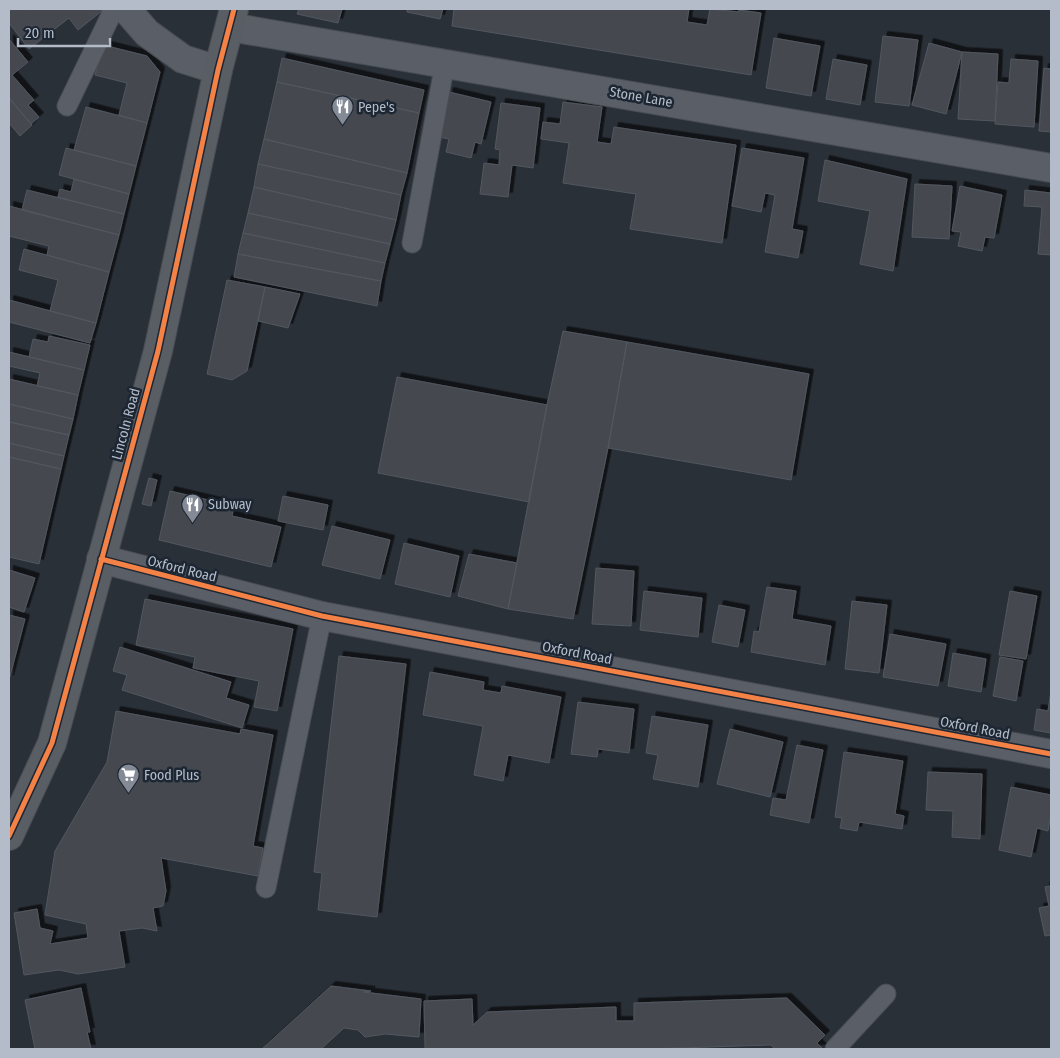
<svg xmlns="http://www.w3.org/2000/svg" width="1060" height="1058" font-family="'Fira Sans Condensed',sans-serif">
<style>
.building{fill:#444950;stroke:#52575f;filter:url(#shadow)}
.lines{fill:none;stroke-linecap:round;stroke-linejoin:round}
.lane-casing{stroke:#484c53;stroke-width:21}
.street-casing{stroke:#484c53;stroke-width:30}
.secondary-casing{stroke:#484c53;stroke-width:30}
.lane{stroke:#5a5e66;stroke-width:19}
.street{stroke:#5a5e66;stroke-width:28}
.secondary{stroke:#595d64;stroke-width:28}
.cycleway-casing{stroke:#1d2633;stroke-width:8}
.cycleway{stroke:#f48246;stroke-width:5}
.labels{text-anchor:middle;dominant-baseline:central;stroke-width:5;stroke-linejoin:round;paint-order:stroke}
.street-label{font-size:14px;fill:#b4bcc9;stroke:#1d2633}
.poi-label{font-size:14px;fill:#b4bcc9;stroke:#1d2633;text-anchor:start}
</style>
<defs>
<filter id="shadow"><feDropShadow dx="4.5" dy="-4.5" stdDeviation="0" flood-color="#0009"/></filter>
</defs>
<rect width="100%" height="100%" fill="#2a3038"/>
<!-- building -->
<path class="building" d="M 11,9 L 27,9 L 28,10 L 30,9 L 102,9 L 103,10 L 78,30 L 69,18 L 29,49 L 9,23 L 9,10 Z
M 299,9 L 342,9 L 338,23 L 297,14 Z
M 407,9 L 443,9 L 440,19 L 407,12 Z
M 454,9 L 689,9 L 687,22 L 707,25 L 710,9 L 739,12 L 739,10 L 761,13 L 751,75 L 452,26 Z
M 883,36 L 918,40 L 909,106 L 875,102 Z
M 774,38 L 820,46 L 811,96 L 766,88 Z
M 9,39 L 28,62 L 12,75 L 34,100 L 28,105 L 39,117 L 31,124 L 9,98 Z
M 929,43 L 962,52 L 946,114 L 912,105 Z
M 103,45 L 147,56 L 160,72 L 147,123 L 119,115 L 127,83 L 95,75 Z
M 962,52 L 998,54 L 995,121 L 958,119 Z
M 282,58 L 424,90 L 419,113 L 277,82 Z
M 833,59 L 867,65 L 860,105 L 826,99 Z
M 1011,59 L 1038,61 L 1034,127 L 995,124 L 998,82 L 1009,83 Z
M 1044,68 L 1051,69 L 1051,132 L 1039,131 Z
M 277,82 L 419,113 L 407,173 L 264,139 Z
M 449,92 L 491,102 L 481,144 L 475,142 L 471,158 L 446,152 L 449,139 L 439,137 Z
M 9,98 L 32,125 L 20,136 L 9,123 Z
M 563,102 L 602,107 L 597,142 L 611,144 L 614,127 L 736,145 L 722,243 L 630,229 L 636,194 L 563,183 L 569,143 L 541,139 L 543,122 L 560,124 Z
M 501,103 L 540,108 L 533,168 L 512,165 L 508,197 L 480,194 L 484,163 L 499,165 L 500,150 L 495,149 Z
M 86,107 L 147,123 L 136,166 L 74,150 Z
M 264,139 L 407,173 L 401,195 L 258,164 Z
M 66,148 L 136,166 L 129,194 L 59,175 Z
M 742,148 L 804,158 L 792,229 L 803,231 L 798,258 L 765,252 L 775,195 L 765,193 L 761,212 L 732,206 Z
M 825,160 L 907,179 L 893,271 L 860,264 L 870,211 L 818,201 Z
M 258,164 L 401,195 L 396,220 L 254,187 Z
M 74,179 L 129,194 L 124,214 L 58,197 L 60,189 L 71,192 Z
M 915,184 L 952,186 L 949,239 L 912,237 Z
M 960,186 L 1002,195 L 994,238 L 985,237 L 982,251 L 958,246 L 961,232 L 952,231 Z
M 254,187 L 396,220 L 390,244 L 248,213 Z
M 27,190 L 124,214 L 119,235 L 22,210 Z
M 1025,190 L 1051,193 L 1051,255 L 1038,254 L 1042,207 L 1024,206 Z
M 9,206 L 119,235 L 109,272 L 47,255 L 49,246 L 9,236 Z
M 248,213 L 390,244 L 385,263 L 243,233 Z
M 243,233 L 385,263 L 381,281 L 238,254 Z
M 24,249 L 109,272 L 96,323 L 50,311 L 58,280 L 19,270 Z
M 238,254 L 381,281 L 377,306 L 234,277 Z
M 227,280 L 265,287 L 247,371 L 232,380 L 207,374 Z
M 265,287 L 300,294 L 288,328 L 258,321 Z
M 9,300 L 96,323 L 90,343 L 9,322 Z
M 563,331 L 627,342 L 608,448 L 573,619 L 508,609 L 547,405 Z
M 49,336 L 90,345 L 84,370 L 29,357 L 33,339 L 48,342 Z
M 627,342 L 809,374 L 791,480 L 608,448 Z
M 9,352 L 84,370 L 78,395 L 37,386 L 40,373 L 9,366 Z
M 397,377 L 547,405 L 529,502 L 378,473 Z
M 9,379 L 78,395 L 73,419 L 9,404 Z
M 9,404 L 73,419 L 69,435 L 9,422 Z
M 9,422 L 69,435 L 64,456 L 9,443 Z
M 9,443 L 64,456 L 61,469 L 9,457 Z
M 9,457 L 61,469 L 39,564 L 9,557 Z
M 149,478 L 157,480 L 151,506 L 142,504 Z
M 170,491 L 234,506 L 232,516 L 281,527 L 271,567 L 159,540 Z
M 283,496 L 328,505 L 323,530 L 278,521 Z
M 332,526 L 390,540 L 380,579 L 322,565 Z
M 404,543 L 459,556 L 450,597 L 395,584 Z
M 469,554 L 517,563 L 508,609 L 458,596 Z
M 596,568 L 634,571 L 631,626 L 592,624 Z
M 9,570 L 35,578 L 24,612 L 9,607 Z
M 767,587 L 796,591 L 792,619 L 831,626 L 825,665 L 751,652 L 754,631 L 759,632 Z
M 644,591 L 702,598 L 698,637 L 640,630 Z
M 1010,591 L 1037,596 L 1026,659 L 999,655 Z
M 145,599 L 293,629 L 277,711 L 254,707 L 259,681 L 193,668 L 195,657 L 136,645 Z
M 852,601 L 887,605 L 879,673 L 845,669 Z
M 719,605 L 745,610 L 738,647 L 712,642 Z
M 9,615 L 25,619 L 9,680 Z
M 890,634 L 946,644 L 938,686 L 883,677 Z
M 120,647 L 231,682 L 226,698 L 249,705 L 242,728 L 122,690 L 127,675 L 113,671 Z
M 953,653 L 986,659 L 981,692 L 948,686 Z
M 339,656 L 406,664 L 377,917 L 318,910 L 322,873 L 314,872 Z
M 1000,657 L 1023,661 L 1016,701 L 993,696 Z
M 430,672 L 484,682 L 483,690 L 501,693 L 502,686 L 561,697 L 549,763 L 508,755 L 503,781 L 474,775 L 483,726 L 423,715 Z
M 1051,691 L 1051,733 L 1034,730 L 1037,709 L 1048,711 Z
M 578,702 L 634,709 L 629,753 L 598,749 L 597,757 L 571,754 Z
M 116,711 L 240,734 L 241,729 L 273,735 L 253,846 L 263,848 L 258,876 L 161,858 L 166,891 L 163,906 L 153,908 L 157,931 L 142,928 L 119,931 L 125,967 L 78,974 L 59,970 L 24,975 L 14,913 L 37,909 L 40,928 L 53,931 L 50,944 L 88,938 L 86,924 L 45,915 L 55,851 L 107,762 Z
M 652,716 L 708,725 L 698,787 L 653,779 L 658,755 L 646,753 Z
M 730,729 L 783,742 L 770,797 L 717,784 Z
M 797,745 L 823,750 L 809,823 L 770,815 L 773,798 L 786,800 Z
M 844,752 L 903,761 L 895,814 L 904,816 L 902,829 L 859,822 L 857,831 L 840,828 L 842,818 L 835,817 Z
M 928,772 L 982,774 L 980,839 L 952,837 L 953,811 L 926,810 Z
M 1011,787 L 1051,795 L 1051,815 L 1048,831 L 1037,828 L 1031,857 L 999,850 Z
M 1051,886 L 1051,935 L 1045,936 L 1039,908 L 1049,906 L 1045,887 Z
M 331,986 L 371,991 L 363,992 L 421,999 L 419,1037 L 385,1034 L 365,1037 L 358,1030 L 344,1028 L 321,1049 L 262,1049 Z
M 81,988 L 90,1032 L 87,1032 L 91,1049 L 35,1049 L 25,1000 Z
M 787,998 L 825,1035 L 817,1043 L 823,1049 L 775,1049 L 771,1045 L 649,1049 L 425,1049 L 424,1001 L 472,999 L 473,1025 L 487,1012 L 616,1007 L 616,1021 L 634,1021 L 634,1003 Z"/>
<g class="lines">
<defs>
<path id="lane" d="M 67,106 L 112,13 L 111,9
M 412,243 L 445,63
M 266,888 L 322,616
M 835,1049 L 886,994"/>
<path id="street" d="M 126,9 L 147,33 L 183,59 L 218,70
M 230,27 L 1051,168
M 101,559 L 322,616 L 1051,754"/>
<path id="secondary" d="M 9,836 L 52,743 L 158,351 L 218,70 L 234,9"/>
</defs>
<!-- lane casing -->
<use href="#lane" class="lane-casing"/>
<!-- street casing -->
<use href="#street" class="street-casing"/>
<!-- secondary casing -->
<use href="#secondary" class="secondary-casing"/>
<!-- lane -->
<use href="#lane" class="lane"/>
<!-- street -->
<use href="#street" class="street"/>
<!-- secondary -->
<use href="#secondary" class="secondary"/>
<defs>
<path id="cycleway" d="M 101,559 L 322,616 L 1051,754
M 9,836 L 52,743 L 158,351 L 218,70 L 234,9"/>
</defs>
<!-- cycleway casing -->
<use href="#cycleway" class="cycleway-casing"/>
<!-- cycleway -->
<use href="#cycleway" class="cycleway"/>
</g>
<!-- icons -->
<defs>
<symbol id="restaurant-pin" viewBox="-11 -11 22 30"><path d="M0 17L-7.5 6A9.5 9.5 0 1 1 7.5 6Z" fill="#848b96" stroke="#1d2633"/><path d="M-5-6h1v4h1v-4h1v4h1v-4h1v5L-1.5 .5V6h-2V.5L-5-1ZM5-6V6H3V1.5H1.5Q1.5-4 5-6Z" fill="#fff"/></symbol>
<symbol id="supermarket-pin" viewBox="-11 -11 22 30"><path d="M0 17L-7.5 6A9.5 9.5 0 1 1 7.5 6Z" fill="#848b96" stroke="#1d2633"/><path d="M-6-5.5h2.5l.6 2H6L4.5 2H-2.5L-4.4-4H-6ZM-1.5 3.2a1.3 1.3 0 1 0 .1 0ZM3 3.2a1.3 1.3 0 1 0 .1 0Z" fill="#fff"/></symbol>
</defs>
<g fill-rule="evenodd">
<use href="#restaurant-pin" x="330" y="94" width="25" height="34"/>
<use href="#restaurant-pin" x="180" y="492" width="25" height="34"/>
<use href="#supermarket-pin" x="116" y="762" width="25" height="34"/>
</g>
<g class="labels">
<!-- street labels -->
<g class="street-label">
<text transform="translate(641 97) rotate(10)">Stone Lane</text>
<text transform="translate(126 424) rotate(-75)">Lincoln Road</text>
<text transform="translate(182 569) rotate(14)">Oxford Road</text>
<text transform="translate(577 653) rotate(11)">Oxford Road</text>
<text transform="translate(975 728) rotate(11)">Oxford Road</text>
</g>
<!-- poi labels -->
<g class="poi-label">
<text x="358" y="107">Pepe's</text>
<text x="208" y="504">Subway</text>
<text x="144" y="775">Food Plus</text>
</g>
</g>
<!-- border -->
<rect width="1060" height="1058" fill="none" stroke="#b4bcc9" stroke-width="20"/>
<!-- scale -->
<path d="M18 38v8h92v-8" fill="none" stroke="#b4bcc9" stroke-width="2.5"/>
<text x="25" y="38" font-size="15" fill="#b4bcc9" stroke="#1d2633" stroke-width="4" paint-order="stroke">20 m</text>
</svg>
